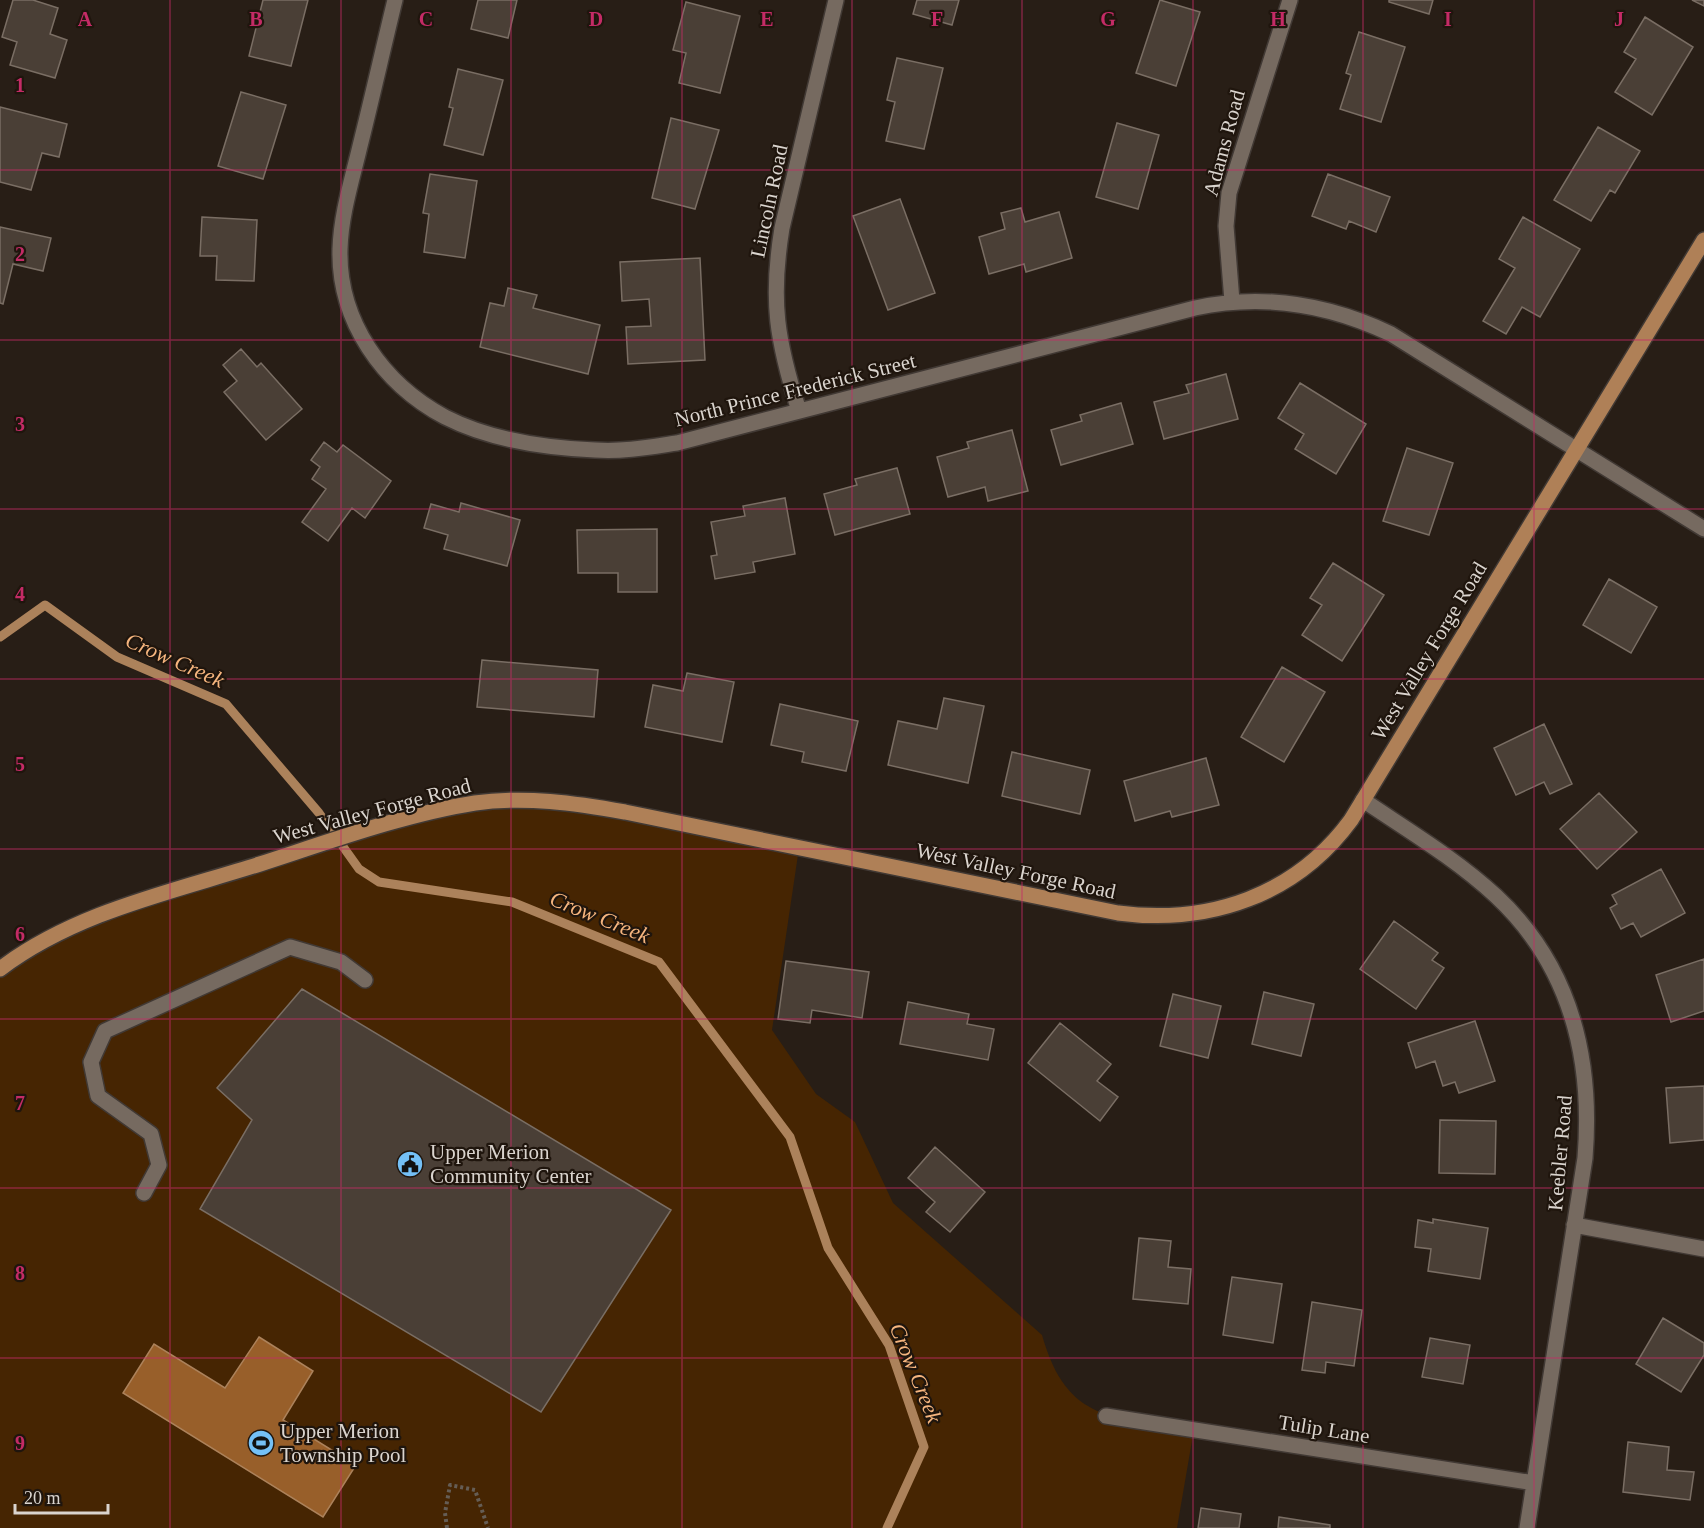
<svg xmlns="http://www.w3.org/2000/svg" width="1704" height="1528" font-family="Georgia,serif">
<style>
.green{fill:#462502}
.water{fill:#985f2a;stroke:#ac825b;stroke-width:1.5}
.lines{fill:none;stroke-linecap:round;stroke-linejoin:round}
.stream{stroke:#ac825b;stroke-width:9}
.building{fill:#4a3f36;stroke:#7a6e64;stroke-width:1.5}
.minor-casing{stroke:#413934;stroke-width:18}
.major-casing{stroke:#413934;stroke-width:18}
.path{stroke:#655d55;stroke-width:4;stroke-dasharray:3 3;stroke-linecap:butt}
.minor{stroke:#766a60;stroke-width:15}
.major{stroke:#af8057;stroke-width:15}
.grid{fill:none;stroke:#c42b66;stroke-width:1.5;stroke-opacity:0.55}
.labels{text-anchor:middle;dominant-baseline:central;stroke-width:4.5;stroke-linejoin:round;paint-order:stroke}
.street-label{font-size:21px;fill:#dad4ce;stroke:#1f150d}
.poi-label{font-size:21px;fill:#dad4ce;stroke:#1f150d;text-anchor:start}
.water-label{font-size:22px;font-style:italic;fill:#f6b57e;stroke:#1f150d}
.grid-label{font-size:20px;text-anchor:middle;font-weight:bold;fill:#c42b66;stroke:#1f150d;stroke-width:4.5;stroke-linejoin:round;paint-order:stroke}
</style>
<rect width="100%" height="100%" fill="#281e16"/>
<!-- green -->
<path class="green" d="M 509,800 L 799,848 L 772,1030 L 816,1094 L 855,1122 L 893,1203 L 1042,1335 C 1067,1424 1114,1417 1194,1429 L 1177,1528 L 0,1528 L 0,969 L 45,938 L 306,849 Z"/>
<!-- water -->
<path class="water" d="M 259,1337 L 313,1371 L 283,1420 L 356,1465 L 323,1517 L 123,1393 L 154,1344 L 225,1388 Z"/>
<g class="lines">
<!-- stream -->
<path class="stream" d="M 0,637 L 45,605 L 117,657 L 226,704 L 319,813 L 359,869 L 379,882 L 512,902 L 659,962 L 790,1137 L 828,1248 L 889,1345 L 924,1447 L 887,1528"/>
</g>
<!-- building -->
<path class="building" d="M 13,0 L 33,0 L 58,8 L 50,34 L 67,40 L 55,78 L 10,65 L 17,42 L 2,37 Z
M 263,0 L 308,0 L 291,66 L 249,56 Z
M 478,0 L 517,0 L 508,38 L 471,29 Z
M 917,0 L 959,0 L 952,25 L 913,14 Z
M 1160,0 L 1200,12 L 1176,86 L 1136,73 Z
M 1389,0 L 1433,0 L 1429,14 L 1389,2 Z
M 1692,0 L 1704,0 L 1704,6 Z
M 686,2 L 740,16 L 720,93 L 679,83 L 686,53 L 673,50 Z
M 1645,17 L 1693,47 L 1652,115 L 1615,92 L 1636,59 L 1624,52 Z
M 1359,32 L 1405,47 L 1381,122 L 1340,109 L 1351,75 L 1346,73 Z
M 897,58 L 943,68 L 924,149 L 886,141 L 895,102 L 887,100 Z
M 458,69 L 503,80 L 483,155 L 444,145 L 453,108 L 449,107 Z
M 241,92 L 286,105 L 263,179 L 218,166 Z
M 0,107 L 67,124 L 59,157 L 42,153 L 31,190 L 0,182 Z
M 671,118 L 719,130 L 695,209 L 652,198 Z
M 1117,123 L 1159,135 L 1138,209 L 1096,197 Z
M 1598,127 L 1640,151 L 1615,193 L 1610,190 L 1591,221 L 1554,200 Z
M 430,174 L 477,181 L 465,258 L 424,252 L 429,214 L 423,213 Z
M 1328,174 L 1390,197 L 1376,232 L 1349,221 L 1346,229 L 1312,216 Z
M 900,199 L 935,293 L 888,310 L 853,216 Z
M 1021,208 L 1025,222 L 1059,212 L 1072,258 L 1026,272 L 1024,264 L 989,274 L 979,237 L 1005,229 L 1001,213 Z
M 202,217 L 257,220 L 254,281 L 216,280 L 217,256 L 200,256 Z
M 1523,217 L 1580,249 L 1540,317 L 1522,307 L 1506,334 L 1483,321 L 1515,268 L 1499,259 Z
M 0,227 L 51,238 L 43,271 L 13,264 L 3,304 L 0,303 Z
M 700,258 L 705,360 L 628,364 L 626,327 L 651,326 L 649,299 L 622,301 L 620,262 Z
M 508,288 L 537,295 L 533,308 L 600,325 L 588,374 L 480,347 L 490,303 L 504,306 Z
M 241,349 L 257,367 L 261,363 L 302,409 L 266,440 L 224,392 L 237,381 L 223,365 Z
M 1226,374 L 1238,419 L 1164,439 L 1154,402 L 1189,393 L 1186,385 Z
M 1300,383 L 1366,424 L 1336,474 L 1295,449 L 1304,434 L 1278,418 Z
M 1121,403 L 1133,444 L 1061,465 L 1051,430 L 1082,421 L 1080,415 Z
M 1012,430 L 1028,491 L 988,501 L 985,487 L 948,497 L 937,457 L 969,448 L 967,442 Z
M 324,442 L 337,452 L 343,445 L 391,481 L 365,518 L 352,508 L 328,541 L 302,522 L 326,489 L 312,479 L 320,467 L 311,460 Z
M 1407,448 L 1453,463 L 1429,535 L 1383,521 Z
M 897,468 L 910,514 L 835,535 L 824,494 L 857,485 L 855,479 Z
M 785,498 L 795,554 L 753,562 L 755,572 L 715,579 L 711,556 L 717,555 L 711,522 L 745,516 L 743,506 Z
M 461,503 L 520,520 L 507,566 L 444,549 L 448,535 L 424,528 L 431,504 L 459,512 Z
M 657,529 L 657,592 L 618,592 L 618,573 L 578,573 L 577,530 Z
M 1333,563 L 1384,595 L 1342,661 L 1302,635 L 1322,605 L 1310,598 Z
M 1609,579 L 1657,607 L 1631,653 L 1583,625 Z
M 482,660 L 598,670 L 594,717 L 477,707 Z
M 1282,667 L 1325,692 L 1284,762 L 1241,737 Z
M 687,673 L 734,682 L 722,742 L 645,727 L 653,685 L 683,691 Z
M 944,698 L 984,706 L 968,783 L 888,765 L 898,721 L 937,729 Z
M 780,704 L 858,721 L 846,771 L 802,762 L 804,752 L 771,745 Z
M 1544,724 L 1572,784 L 1550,794 L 1544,782 L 1516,795 L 1494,748 Z
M 1012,752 L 1090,770 L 1080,814 L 1002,796 Z
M 1206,758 L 1219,805 L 1172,817 L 1170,811 L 1135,821 L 1124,781 Z
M 1599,793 L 1637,832 L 1597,869 L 1560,829 Z
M 1661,869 L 1685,913 L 1641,937 L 1633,923 L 1621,929 L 1610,908 L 1617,904 L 1612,895 Z
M 1394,921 L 1438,953 L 1432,960 L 1444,968 L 1416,1009 L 1360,969 Z
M 1704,959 L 1704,1011 L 1671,1022 L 1656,975 Z
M 786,961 L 869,972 L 862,1018 L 812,1010 L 810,1023 L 778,1019 Z
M 302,989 L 671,1210 L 541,1412 L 200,1209 L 252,1120 L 217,1088 Z
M 1264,992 L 1314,1004 L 1301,1056 L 1252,1044 Z
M 1173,994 L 1221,1006 L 1208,1058 L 1160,1046 Z
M 908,1002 L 969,1014 L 967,1024 L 994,1029 L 988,1060 L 900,1044 Z
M 1475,1021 L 1495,1081 L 1459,1093 L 1455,1082 L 1443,1086 L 1435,1061 L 1416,1068 L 1408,1043 Z
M 1060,1023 L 1111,1064 L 1097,1081 L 1118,1097 L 1100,1121 L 1028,1063 Z
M 1704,1086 L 1704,1140 L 1670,1143 L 1666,1088 Z
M 1440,1120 L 1496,1121 L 1495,1174 L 1439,1173 Z
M 935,1147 L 985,1192 L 950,1232 L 926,1212 L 935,1202 L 908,1178 Z
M 1433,1219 L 1488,1228 L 1480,1279 L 1428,1271 L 1431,1249 L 1415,1247 L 1418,1220 L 1433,1223 Z
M 1139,1238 L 1171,1241 L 1168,1267 L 1191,1269 L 1188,1304 L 1133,1299 Z
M 1232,1277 L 1282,1284 L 1273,1343 L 1223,1335 Z
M 1312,1302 L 1362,1310 L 1354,1366 L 1326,1362 L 1325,1373 L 1302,1370 Z
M 1663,1318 L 1704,1343 L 1704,1355 L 1681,1392 L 1636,1364 Z
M 1430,1338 L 1470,1345 L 1463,1384 L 1422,1377 Z
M 1628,1442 L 1669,1447 L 1667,1470 L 1694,1472 L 1690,1500 L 1623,1492 Z
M 1201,1508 L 1241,1514 L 1239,1528 L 1198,1528 Z
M 1279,1517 L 1330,1525 L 1330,1528 L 1278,1528 Z"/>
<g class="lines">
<defs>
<path id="minor" d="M 395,0 C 383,49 372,98 360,146 C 352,180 341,214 340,249 C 338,321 383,384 445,417 C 490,440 546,448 595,450 C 623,452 650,447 677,443 L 1195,308 C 1264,293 1328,304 1391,334 L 1704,529
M 1232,301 L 1226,226 L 1229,193 L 1290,0
M 799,411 C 777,341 770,301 782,228 L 836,0
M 1363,800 C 1409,831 1456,859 1496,896 C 1572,967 1593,1059 1585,1158 L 1527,1528
M 144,1193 L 159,1165 L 151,1134 L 98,1096 L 91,1062 L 105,1031 L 290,947 L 341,962 L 365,980
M 1574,1225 L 1704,1249
M 1106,1416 L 1534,1483"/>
<path id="major" d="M 0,969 C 75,912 172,892 260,864 C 328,842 405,814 475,803 C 525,796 575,803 625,812 L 1118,913 C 1210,925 1296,895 1351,820 L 1704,240"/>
</defs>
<!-- minor casing -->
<use href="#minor" class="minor-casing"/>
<!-- major casing -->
<use href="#major" class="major-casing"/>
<!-- path -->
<path class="path" d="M 447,1528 L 445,1513 L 450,1485 L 475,1490 L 488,1528"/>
<!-- minor -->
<use href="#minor" class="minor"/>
<!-- major -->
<use href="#major" class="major"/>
</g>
<!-- grid -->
<path class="grid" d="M 170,0 L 170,1528M 341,0 L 341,1528M 511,0 L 511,1528M 682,0 L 682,1528M 852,0 L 852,1528M 1022,0 L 1022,1528M 1193,0 L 1193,1528M 1363,0 L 1363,1528M 1534,0 L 1534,1528M 0,170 L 1704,170M 0,340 L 1704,340M 0,509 L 1704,509M 0,679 L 1704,679M 0,849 L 1704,849M 0,1019 L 1704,1019M 0,1188 L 1704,1188M 0,1358 L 1704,1358"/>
<!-- icons -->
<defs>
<symbol id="civic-disc" viewBox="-11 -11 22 22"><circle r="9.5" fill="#74c0f6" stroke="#1f150d"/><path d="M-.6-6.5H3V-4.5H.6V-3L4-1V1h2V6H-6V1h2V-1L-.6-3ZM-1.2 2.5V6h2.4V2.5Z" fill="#111"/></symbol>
<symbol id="stadium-disc" viewBox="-11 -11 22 22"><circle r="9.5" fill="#74c0f6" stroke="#1f150d"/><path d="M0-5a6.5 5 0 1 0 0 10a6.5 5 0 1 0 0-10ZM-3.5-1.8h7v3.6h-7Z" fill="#111"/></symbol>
</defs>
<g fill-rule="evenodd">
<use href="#civic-disc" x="395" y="1149" width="30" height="30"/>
<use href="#stadium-disc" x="246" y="1428" width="30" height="30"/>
</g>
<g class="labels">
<!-- street labels -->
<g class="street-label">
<text transform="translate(1224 143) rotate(-75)">Adams Road</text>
<text transform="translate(769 201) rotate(-78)">Lincoln Road</text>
<text transform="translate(795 390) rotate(-14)">North Prince Frederick Street</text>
<text transform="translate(1429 651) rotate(-59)">West Valley Forge Road</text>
<text transform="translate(372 811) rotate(-15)">West Valley Forge Road</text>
<text transform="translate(1016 871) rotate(12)">West Valley Forge Road</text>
<text transform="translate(1560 1153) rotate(-85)">Keebler Road</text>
<text transform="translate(1324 1429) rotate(9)">Tulip Lane</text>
</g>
<!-- poi labels -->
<g class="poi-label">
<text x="430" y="1152">Upper Merion<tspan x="430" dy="24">Community Center</tspan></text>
<text x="280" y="1431">Upper Merion<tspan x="280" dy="24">Township Pool</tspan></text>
</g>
<!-- water labels -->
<g class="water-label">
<text transform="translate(175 660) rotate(24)">Crow Creek</text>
<text transform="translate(600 917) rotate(22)">Crow Creek</text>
<text transform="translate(916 1373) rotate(68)">Crow Creek</text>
</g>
</g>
<g class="grid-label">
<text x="85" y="26">A</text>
<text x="256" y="26">B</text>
<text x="426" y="26">C</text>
<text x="596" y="26">D</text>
<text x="767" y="26">E</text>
<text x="937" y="26">F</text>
<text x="1108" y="26">G</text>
<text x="1278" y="26">H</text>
<text x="1448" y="26">I</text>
<text x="1619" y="26">J</text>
<text x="20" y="92">1</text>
<text x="20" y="261">2</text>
<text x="20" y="431">3</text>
<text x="20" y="601">4</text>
<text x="20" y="771">5</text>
<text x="20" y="941">6</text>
<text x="20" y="1110">7</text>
<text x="20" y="1280">8</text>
<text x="20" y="1450">9</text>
</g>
<!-- scale -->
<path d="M15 1504v9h93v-9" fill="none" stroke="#dad4ce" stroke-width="3"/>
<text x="24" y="1504" font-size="18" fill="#dad4ce" stroke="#1f150d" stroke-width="4.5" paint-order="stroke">20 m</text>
</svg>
